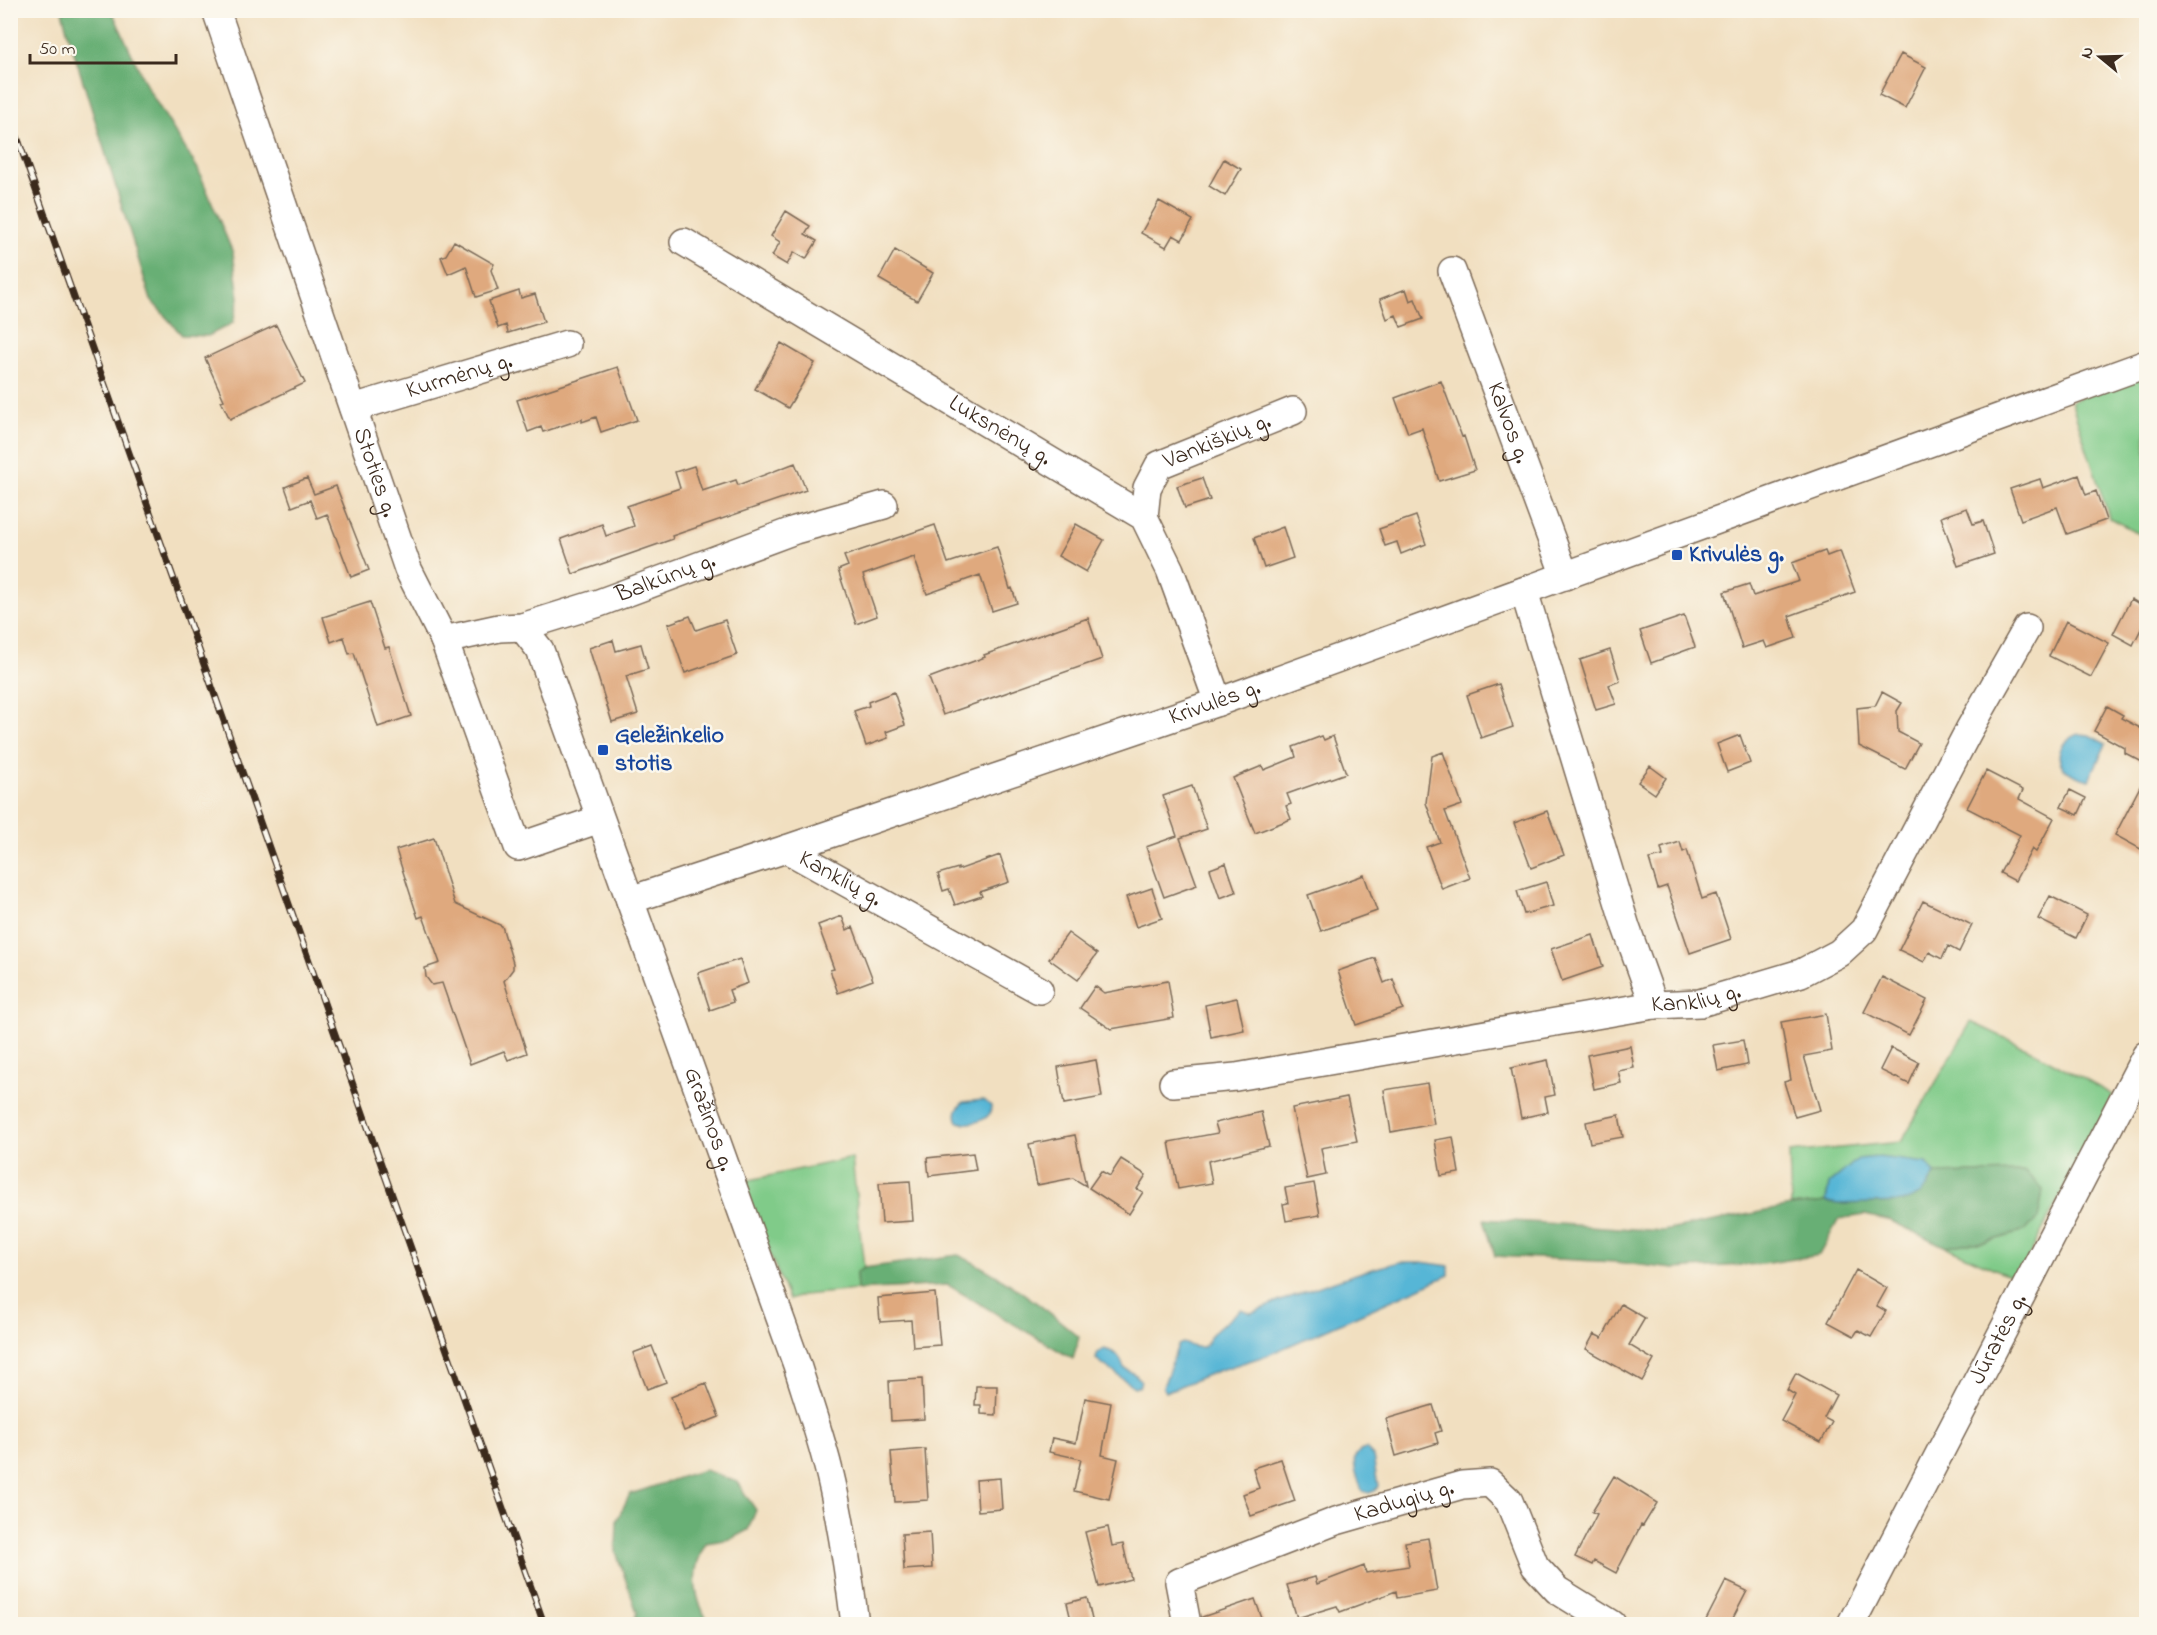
<svg xmlns="http://www.w3.org/2000/svg" width="2157" height="1635" font-family="'Indie Flower',sans-serif">
<style>
.green{fill:#80cb89;stroke:#5e7a54;stroke-width:1.5}
.forest{fill:#68af75;stroke:#526c4a;stroke-width:1.5}
.water{fill:#57b6d6;stroke:#49707a;stroke-width:1.5}
.building{fill:#dfa97e}
.lines{fill:none;stroke-linecap:round;stroke-linejoin:round}
.minor-casing{stroke:#7b6957;stroke-width:30}
.minor{stroke:#fff;stroke-width:27}
.rail-casing{stroke:#3b2a1e;stroke-width:7}
.rail{stroke:#fbf7ec;stroke-width:4.5;stroke-dasharray:14;stroke-linecap:butt}
.transit-dot{fill:#1a4fb4;stroke:#fbf7ec;stroke-width:2}
.labels{text-anchor:middle;dominant-baseline:central;stroke-width:5;stroke-linejoin:round;paint-order:stroke}
.street-label{font-size:24px;fill:#3b2a1e;stroke:#fbf7ec}
.transit-label{font-size:24px;font-weight:bold;fill:#164399;stroke:#fbf7ec;text-anchor:start}
</style>
<rect width="100%" height="100%" fill="#fbf7ec"/>
<filter id="ink" filterUnits="userSpaceOnUse"><feTurbulence type="fractalNoise" baseFrequency=".0167" numOctaves="2"/><feDisplacementMap in="SourceGraphic" scale="12" xChannelSelector="R" yChannelSelector="G"/><feConvolveMatrix kernelMatrix="1 2 1 2 8 2 1 2 1" color-interpolation-filters="sRGB"/></filter>
<filter id="wash" filterUnits="userSpaceOnUse"><feTurbulence type="fractalNoise" baseFrequency=".008" numOctaves="4" result="noise"/><feDisplacementMap in="SourceGraphic" scale="24" xChannelSelector="R" yChannelSelector="G"/><feGaussianBlur stdDeviation="1.35" result="paint"/><feColorMatrix in="noise" values="0 0 0 0 0 0 0 0 0 0 0 0 0 0 0 0 0 1.4 0 .05"/><feComposite in="paint" operator="in"/></filter>
<g filter="url(#wash)">
<rect width="100%" height="100%" fill="#f1dfc0"/>
<!-- green -->
<path class="green" d="M 2146,374 L 2146,538 L 2109,517 L 2071,401 Z
M 1971,1022 L 2035,1052 L 2113,1095 L 2017,1279 L 1944,1246 L 1986,1242 L 2022,1232 L 2038,1219 L 2043,1189 L 2025,1172 L 1935,1174 L 1927,1163 L 1842,1173 L 1829,1184 L 1826,1202 L 1791,1206 L 1789,1153 L 1901,1142 Z
M 852,1158 L 864,1268 L 856,1273 L 857,1290 L 803,1295 L 789,1300 L 740,1182 Z"/>
<!-- forest -->
<path class="forest" d="M 62,11 L 112,11 L 147,87 L 198,169 L 233,253 L 239,298 L 233,323 L 208,336 L 182,335 L 151,300 L 67,30 Z
M 2025,1172 L 2043,1189 L 2038,1219 L 2022,1232 L 1986,1242 L 1944,1246 L 1891,1221 L 1865,1215 L 1839,1219 L 1819,1255 L 1762,1264 L 1674,1269 L 1616,1262 L 1495,1256 L 1484,1219 L 1663,1231 L 1791,1206 L 1826,1202 L 1838,1204 L 1903,1202 L 1928,1186 L 1935,1174 Z
M 958,1255 C 1002,1275 1043,1306 1079,1337 L 1073,1359 L 948,1285 L 857,1290 L 856,1273 L 864,1268 Z
M 705,1470 L 737,1482 L 756,1510 L 748,1530 L 731,1539 L 706,1543 C 690,1570 693,1598 710,1624 L 633,1624 L 637,1612 L 616,1552 L 617,1520 L 630,1494 C 656,1487 679,1476 705,1470 Z"/>
<!-- water -->
<path class="water" d="M 2079,734 L 2089,735 L 2106,744 L 2089,780 C 2081,778 2069,774 2063,767 C 2053,752 2065,738 2079,734 Z
M 983,1100 L 991,1106 C 992,1122 970,1125 958,1122 C 954,1113 957,1109 963,1102 Z
M 1878,1157 L 1927,1163 L 1935,1174 L 1928,1186 L 1920,1194 L 1903,1202 L 1838,1204 L 1826,1202 L 1829,1184 L 1858,1159 Z
M 1400,1262 L 1421,1262 L 1449,1266 L 1449,1275 L 1268,1355 L 1220,1370 L 1165,1392 L 1163,1387 L 1178,1345 L 1183,1343 L 1194,1347 L 1204,1347 L 1212,1334 L 1241,1309 L 1251,1313 C 1300,1293 1348,1274 1400,1262 Z
M 1104,1349 C 1116,1352 1120,1356 1124,1368 L 1136,1375 L 1141,1381 L 1139,1387 L 1134,1387 L 1096,1359 L 1098,1353 Z
M 1366,1449 L 1373,1456 L 1378,1486 L 1375,1491 L 1369,1493 L 1362,1491 C 1358,1477 1345,1453 1366,1449 Z"/>
<g id="blocks">
<!-- building -->
<path class="building" d="M 1901,54 L 1926,67 L 1905,108 L 1879,95 Z
M 1224,159 L 1241,169 L 1225,196 L 1209,186 Z
M 1159,201 L 1193,220 L 1182,240 L 1173,235 L 1166,247 L 1141,233 Z
M 786,211 L 810,226 L 805,234 L 817,241 L 806,259 L 794,252 L 787,265 L 772,256 L 780,242 L 771,236 Z
M 454,241 L 494,264 L 491,270 L 498,290 L 476,297 L 466,266 L 448,274 L 441,257 L 446,255 Z
M 895,250 L 933,273 L 917,301 L 879,279 Z
M 1406,289 L 1410,301 L 1415,299 L 1423,319 L 1401,327 L 1396,315 L 1387,319 L 1380,299 Z
M 519,291 L 521,298 L 535,294 L 544,322 L 508,333 L 506,325 L 498,328 L 489,301 Z
M 276,325 L 305,383 L 230,419 L 221,401 L 224,400 L 205,358 Z
M 781,343 L 815,363 L 788,408 L 755,389 Z
M 618,367 L 637,420 L 601,432 L 596,417 L 582,422 L 582,419 L 543,432 L 541,427 L 528,432 L 517,400 Z
M 1441,381 L 1462,437 L 1464,436 L 1475,470 L 1439,481 L 1422,428 L 1408,433 L 1395,398 Z
M 795,463 L 806,490 L 672,536 L 673,539 L 573,574 L 561,539 L 602,524 L 606,536 L 634,526 L 627,506 L 680,488 L 675,472 L 694,466 L 702,491 L 736,480 L 738,485 Z
M 2079,475 L 2086,495 L 2096,491 L 2106,520 L 2067,534 L 2057,507 L 2021,520 L 2010,489 L 2040,479 L 2043,488 Z
M 307,478 L 314,494 L 336,486 L 369,570 L 351,577 L 327,514 L 317,518 L 310,500 L 292,507 L 285,487 Z
M 1202,478 L 1210,500 L 1185,508 L 1177,486 Z
M 1967,508 L 1973,524 L 1983,521 L 1994,554 L 1958,566 L 1941,517 Z
M 1416,516 L 1426,544 L 1401,554 L 1397,542 L 1385,546 L 1379,529 Z
M 1076,524 L 1104,540 L 1086,572 L 1058,556 Z
M 935,525 L 948,563 L 997,547 L 1010,589 L 1012,588 L 1017,603 L 992,611 L 980,575 L 927,594 L 914,557 L 863,575 L 877,616 L 856,624 L 838,570 L 848,566 L 844,556 Z
M 1283,527 L 1293,558 L 1264,568 L 1254,538 Z
M 1825,551 L 1827,556 L 1840,551 L 1855,592 L 1789,616 L 1796,638 L 1767,648 L 1764,641 L 1742,648 L 1724,592 L 1749,584 L 1753,596 L 1799,581 L 1792,563 Z
M 2131,599 L 2146,608 L 2146,619 L 2133,645 L 2113,634 Z
M 370,602 L 385,648 L 389,647 L 411,716 L 378,727 L 354,653 L 349,654 L 344,637 L 331,642 L 323,617 Z
M 690,616 L 696,630 L 725,620 L 737,655 L 685,673 L 668,624 Z
M 1684,616 L 1695,647 L 1651,663 L 1640,631 Z
M 1088,618 L 1102,659 L 943,715 L 929,678 L 985,657 L 984,655 Z
M 2066,621 L 2109,643 L 2091,677 L 2049,656 Z
M 613,640 L 616,651 L 641,644 L 648,669 L 626,676 L 638,714 L 612,722 L 589,648 Z
M 1610,650 L 1620,681 L 1609,685 L 1616,704 L 1596,710 L 1580,660 Z
M 1499,684 L 1513,727 L 1481,738 L 1467,695 Z
M 894,692 L 905,725 L 886,732 L 888,738 L 866,746 L 854,711 L 869,706 L 868,702 Z
M 1882,692 L 1902,703 L 1897,711 L 1898,732 L 1919,743 L 1905,769 L 1859,746 L 1857,708 L 1875,706 Z
M 2107,706 L 2123,715 L 2121,718 L 2146,731 L 2146,764 L 2125,753 L 2125,748 L 2094,731 Z
M 1740,735 L 1750,763 L 1727,772 L 1717,744 Z
M 1322,736 L 1324,740 L 1333,736 L 1346,773 L 1287,794 L 1291,804 L 1286,806 L 1291,819 L 1255,833 L 1233,778 L 1262,766 L 1264,770 L 1296,757 L 1293,747 Z
M 1443,752 L 1462,805 L 1445,811 L 1470,878 L 1442,889 L 1426,847 L 1440,842 L 1426,803 L 1432,756 Z
M 1650,766 L 1666,778 L 1655,794 L 1638,782 Z
M 1986,771 L 2023,790 L 2019,799 L 2054,818 L 2036,852 L 2032,849 L 2015,881 L 2000,873 L 2020,835 L 1967,808 Z
M 2146,775 L 2146,852 L 2115,835 Z
M 1192,786 L 1207,829 L 1180,838 L 1197,885 L 1164,897 L 1146,847 L 1177,836 L 1163,796 Z
M 2070,790 L 2086,798 L 2078,815 L 2061,807 Z
M 1547,811 L 1564,855 L 1531,868 L 1514,823 Z
M 434,838 L 455,904 L 502,926 L 513,963 L 513,969 L 504,981 L 527,1053 L 508,1060 L 504,1051 L 470,1064 L 442,983 L 432,985 L 426,977 L 425,968 L 440,963 L 423,916 L 418,918 L 396,850 Z
M 1680,842 L 1683,852 L 1687,850 L 1702,899 L 1716,894 L 1731,939 L 1690,953 L 1667,886 L 1658,889 L 1649,859 L 1663,856 L 1661,848 Z
M 1000,855 L 1009,882 L 980,892 L 982,896 L 955,905 L 949,889 L 943,891 L 938,874 L 958,868 L 958,870 Z
M 1226,863 L 1236,892 L 1220,898 L 1210,869 Z
M 1364,875 L 1377,911 L 1321,931 L 1308,895 Z
M 1546,882 L 1553,906 L 1524,914 L 1517,891 Z
M 1152,888 L 1162,918 L 1136,927 L 1126,897 Z
M 2050,896 L 2087,915 L 2076,938 L 2038,919 Z
M 1923,901 L 1972,925 L 1959,952 L 1948,946 L 1942,959 L 1929,952 L 1924,962 L 1899,950 Z
M 842,916 L 847,930 L 853,927 L 873,980 L 838,993 L 830,970 L 834,969 L 818,925 Z
M 1068,933 L 1097,954 L 1078,980 L 1049,959 Z
M 1593,935 L 1603,967 L 1562,981 L 1551,949 Z
M 1375,958 L 1384,983 L 1393,979 L 1403,1009 L 1356,1025 L 1338,971 Z
M 740,959 L 748,983 L 729,990 L 733,1002 L 710,1010 L 698,973 Z
M 1882,977 L 1927,1000 L 1909,1035 L 1864,1012 Z
M 1168,981 L 1174,1018 L 1111,1029 L 1080,1008 L 1095,986 L 1104,993 Z
M 1237,998 L 1244,1030 L 1211,1037 L 1205,1005 Z
M 1826,1014 L 1832,1051 L 1804,1056 L 1820,1110 L 1795,1117 L 1784,1082 L 1791,1080 L 1781,1022 Z
M 1743,1040 L 1747,1065 L 1718,1071 L 1713,1045 Z
M 1630,1046 L 1634,1068 L 1618,1071 L 1621,1083 L 1594,1089 L 1587,1055 Z
M 1891,1048 L 1919,1062 L 1909,1084 L 1880,1070 Z
M 1096,1060 L 1102,1097 L 1064,1104 L 1058,1067 Z
M 1548,1060 L 1555,1095 L 1545,1097 L 1548,1112 L 1521,1118 L 1511,1068 Z
M 1427,1083 L 1434,1124 L 1391,1132 L 1384,1090 Z
M 1347,1097 L 1357,1141 L 1321,1148 L 1326,1175 L 1307,1179 L 1292,1108 Z
M 1261,1112 L 1269,1146 L 1208,1161 L 1212,1183 L 1178,1189 L 1169,1142 L 1218,1133 L 1215,1123 Z
M 1619,1115 L 1623,1137 L 1590,1143 L 1586,1122 Z
M 1075,1135 L 1086,1186 L 1073,1178 L 1037,1185 L 1029,1144 Z
M 1453,1137 L 1459,1173 L 1441,1176 L 1435,1140 Z
M 973,1153 L 976,1170 L 929,1176 L 927,1158 Z
M 1121,1159 L 1146,1175 L 1137,1189 L 1143,1192 L 1129,1214 L 1089,1188 L 1101,1171 L 1110,1176 Z
M 910,1181 L 913,1221 L 882,1223 L 879,1183 Z
M 1314,1183 L 1320,1215 L 1286,1221 L 1283,1204 L 1288,1203 L 1285,1188 Z
M 1856,1270 L 1887,1288 L 1877,1306 L 1886,1311 L 1871,1337 L 1858,1330 L 1854,1336 L 1828,1322 Z
M 935,1293 L 940,1345 L 913,1347 L 911,1320 L 880,1322 L 878,1298 Z
M 1621,1304 L 1645,1318 L 1629,1345 L 1654,1360 L 1642,1381 L 1586,1349 L 1594,1334 L 1602,1338 Z
M 652,1346 L 666,1382 L 647,1389 L 633,1353 Z
M 1796,1373 L 1836,1395 L 1824,1418 L 1832,1422 L 1821,1442 L 1781,1421 L 1795,1395 L 1787,1390 Z
M 922,1379 L 924,1419 L 891,1421 L 889,1381 Z
M 706,1383 L 719,1417 L 684,1431 L 671,1397 Z
M 976,1386 L 997,1386 L 996,1415 L 981,1414 L 981,1405 L 975,1405 Z
M 1085,1398 L 1111,1403 L 1102,1455 L 1118,1459 L 1109,1499 L 1074,1491 L 1081,1459 L 1049,1452 L 1052,1438 L 1076,1443 Z
M 1433,1405 L 1441,1431 L 1435,1433 L 1438,1443 L 1396,1456 L 1386,1419 Z
M 925,1449 L 928,1500 L 895,1502 L 891,1452 Z
M 1281,1459 L 1295,1501 L 1251,1516 L 1243,1494 L 1259,1488 L 1253,1468 Z
M 1614,1476 L 1657,1503 L 1643,1526 L 1641,1525 L 1616,1573 L 1594,1561 L 1592,1565 L 1575,1557 L 1597,1514 L 1592,1512 Z
M 1000,1478 L 1002,1509 L 978,1511 L 976,1480 Z
M 1108,1527 L 1112,1546 L 1123,1544 L 1131,1579 L 1099,1587 L 1085,1532 Z
M 930,1532 L 932,1568 L 904,1570 L 902,1534 Z
M 1428,1538 L 1437,1591 L 1397,1598 L 1396,1591 L 1340,1612 L 1337,1606 L 1297,1618 L 1287,1585 L 1315,1577 L 1317,1584 L 1364,1566 L 1366,1573 L 1409,1566 L 1405,1542 Z
M 1726,1581 L 1747,1591 L 1730,1624 L 1704,1624 Z
M 1087,1598 L 1093,1624 L 1072,1624 L 1067,1603 Z
M 1255,1599 L 1264,1624 L 1202,1624 L 1202,1617 Z"/>
</g>
</g>
<g filter="url(#ink)">
<use href="#blocks" fill-opacity="0" stroke="#7b6957" stroke-width="1.5"/>
<g class="lines">
<defs>
<g id="minor">
<path id="s1" d="M 216,10 L 408,569 L 444,640 L 518,847 L 600,819"/>
<path id="s2" d="M 684,242 L 1144,517 L 1170,570 L 1218,702"/>
<path id="s3" d="M 1452,271 L 1565,576"/>
<path id="s4" d="M 353,408 L 567,344"/>
<path id="s5" d="M 1144,517 L 1147,488 L 1159,465 L 1293,411"/>
<path d="M 1524,591 L 1626,927 L 1654,1005"/>
<path id="s6" d="M 522,627 L 540,650 L 797,1365 C 811,1410 827,1455 836,1502 C 844,1542 850,1583 855,1624"/>
<path id="s7" d="M 444,640 L 499,628 L 522,627 L 599,603 L 795,530 L 884,505"/>
<path id="s8" d="M 786,849 L 1218,702 L 2146,364"/>
<path id="s9" d="M 630,900 L 786,849 L 1039,990"/>
<path id="s10" d="M 1173,1083 L 1236,1077 L 1654,1005 L 1700,1003 L 1801,973 L 1839,953 L 1864,930 L 1969,730 L 2027,628"/>
<path id="s11" d="M 1187,1624 L 1179,1582 L 1336,1521 L 1462,1485 L 1490,1483 L 1509,1501 L 1535,1566 L 1557,1590 L 1612,1624"/>
<path id="s12" d="M 1851,1624 L 2146,1055"/>
</g>
</defs>
<!-- minor casing -->
<use href="#minor" class="minor-casing"/>
<!-- minor -->
<use href="#minor" class="minor"/>
<defs>
<path id="rail" d="M 10,117 L 544,1624"/>
</defs>
<!-- rail casing -->
<use href="#rail" class="rail-casing"/>
<!-- rail -->
<use href="#rail" class="rail"/>
</g>
</g>
<!-- markers -->
<g class="transit-dot">
<rect x="1671" y="549" width="12" height="12" rx="3"/>
<rect x="597" y="744" width="12" height="12" rx="3"/>
</g>
<g class="labels">
<!-- street labels -->
<g class="street-label">
<text stroke="none"><textPath href="#s4" startOffset="111">Kurmėnų g.</textPath></text>
<text stroke="none"><textPath href="#s3" startOffset="162">Kalvos g.</textPath></text>
<text stroke="none"><textPath href="#s2" startOffset="368">Luksnėnų g.</textPath></text>
<text stroke="none"><textPath href="#s5" startOffset="118">Vankiškių g.</textPath></text>
<text stroke="none"><textPath href="#s1" startOffset="489">Stoties g.</textPath></text>
<text stroke="none"><textPath href="#s7" startOffset="231">Balkūnų g.</textPath></text>
<text stroke="none"><textPath href="#s8" startOffset="453">Krivulės g.</textPath></text>
<text stroke="none"><textPath href="#s9" startOffset="226">Kanklių g.</textPath></text>
<text stroke="none"><textPath href="#s10" startOffset="530">Kanklių g.</textPath></text>
<text stroke="none"><textPath href="#s6" startOffset="528">Gražinos g.</textPath></text>
<text stroke="none"><textPath href="#s12" startOffset="321">Jūratės g.</textPath></text>
<text stroke="none"><textPath href="#s11" startOffset="282">Kadugių g.</textPath></text>
</g>
<!-- transit labels -->
<g class="transit-label">
<text x="1689" y="555">Krivulės g.</text>
<text x="615" y="736">Geležinkelio<tspan x="615" dy="28">stotis</tspan></text>
</g>
</g>
<!-- margin -->
<rect width="2157" height="1635" fill="none" stroke="#fbf7ec" stroke-width="36"/>
<!-- north arrow -->
<g transform="translate(2100 57) rotate(289)" stroke="#fbf7ec" stroke-width="4.5" paint-order="stroke">
<path d="M0-4.5L10 22L0 15L-10 22Z" fill="#3b2a1e"/>
<text y="-9" font-size="16" font-weight="bold" text-anchor="middle" fill="#3b2a1e">N</text>
</g>
<!-- scale -->
<path d="M30 54v9h146v-9" fill="none" stroke="#3b2a1e" stroke-width="3"/>
<text x="39" y="54" font-size="18" fill="#3b2a1e" stroke="#fbf7ec" stroke-width="4.5" paint-order="stroke">50 m</text>
</svg>
